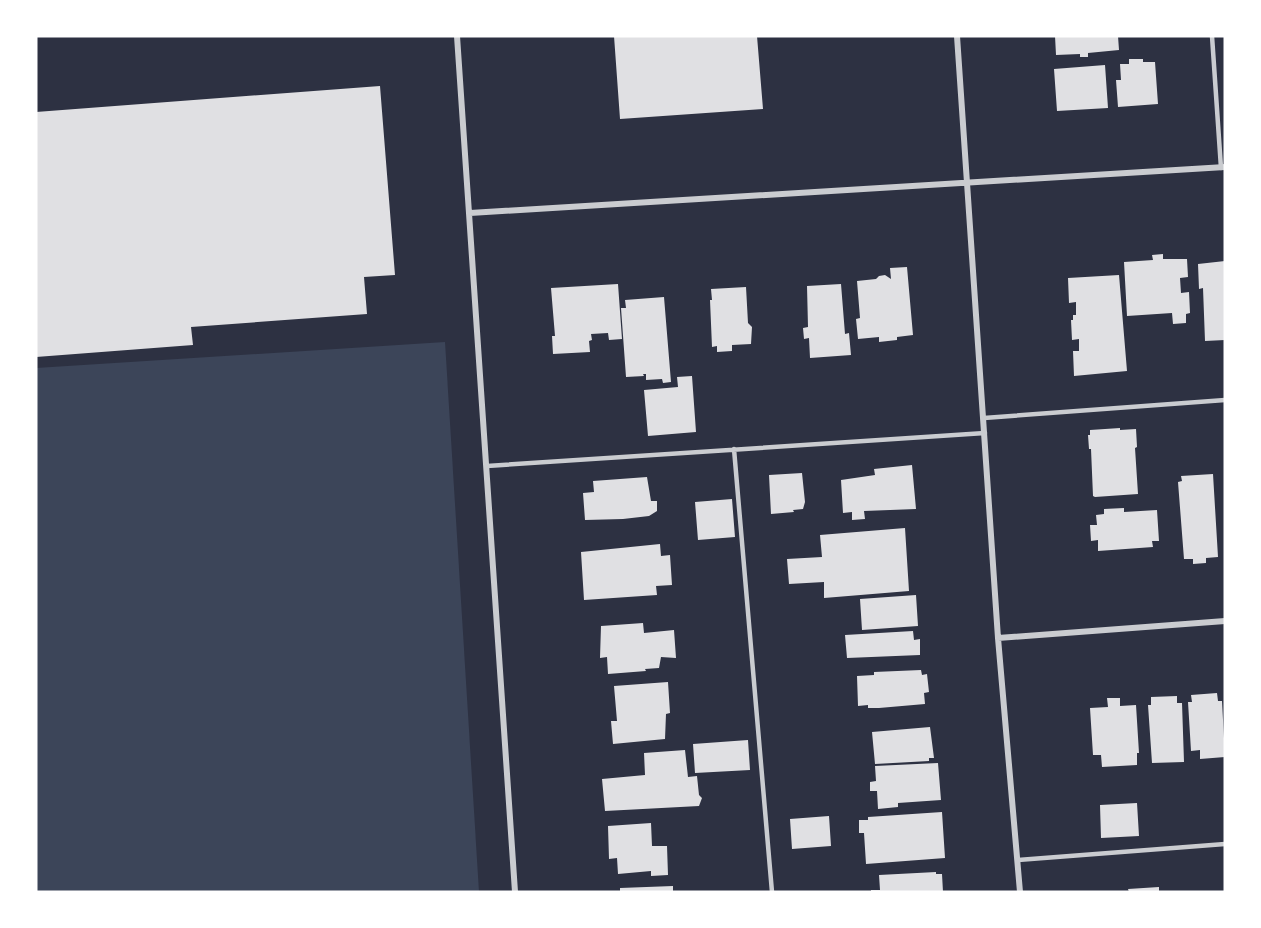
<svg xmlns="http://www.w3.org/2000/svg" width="1261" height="928" font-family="Jost,sans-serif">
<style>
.green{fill:#3c4559}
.building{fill:#e0e0e3}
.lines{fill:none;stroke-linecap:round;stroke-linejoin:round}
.service{stroke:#caccd0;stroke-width:4.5}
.minor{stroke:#caccd0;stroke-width:6}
</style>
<rect width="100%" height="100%" fill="#2d3142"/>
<!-- green -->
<path class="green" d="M 445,342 L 479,892 L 36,892 L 36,368 Z"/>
<!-- building -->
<path class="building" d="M 614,36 L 757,36 L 763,109 L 620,119 Z
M 1055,36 L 1118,36 L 1119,50 L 1088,53 L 1088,57 L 1080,57 L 1080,54 L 1056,55 Z
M 1129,59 L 1143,59 L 1143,62 L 1155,62 L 1158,104 L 1118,107 L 1116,80 L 1121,80 L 1120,64 L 1129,64 Z
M 1105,65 L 1108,108 L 1057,111 L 1054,69 Z
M 380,86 L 395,275 L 364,277 L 367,314 L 191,327 L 193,345 L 36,357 L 36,112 Z
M 1163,254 L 1163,259 L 1187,259 L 1188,277 L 1180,278 L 1181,293 L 1189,292 L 1190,313 L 1186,314 L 1186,323 L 1173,324 L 1172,313 L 1127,316 L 1124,262 L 1153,260 L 1152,255 Z
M 1225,261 L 1225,340 L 1205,341 L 1203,288 L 1199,289 L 1198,264 Z
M 907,267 L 913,335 L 897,337 L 897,340 L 879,342 L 879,337 L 858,339 L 856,319 L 860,318 L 857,281 L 876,279 L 879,276 L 885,275 L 891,279 L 890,268 Z
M 1119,275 L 1127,371 L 1074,376 L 1073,351 L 1079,351 L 1079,339 L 1072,340 L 1071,320 L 1073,320 L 1073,315 L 1076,315 L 1076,302 L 1069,303 L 1068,278 Z
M 618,284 L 622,339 L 609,340 L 608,333 L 591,334 L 592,340 L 589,341 L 590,352 L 553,354 L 552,336 L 555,336 L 551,288 Z
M 841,284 L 845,334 L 849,333 L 851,355 L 810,358 L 809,338 L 804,339 L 803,328 L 808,327 L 807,286 Z
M 746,287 L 748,323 L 752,327 L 751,344 L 732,345 L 732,351 L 717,352 L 717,346 L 712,347 L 710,300 L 712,300 L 711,289 Z
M 664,297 L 671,382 L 663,383 L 662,379 L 646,380 L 646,374 L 643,374 L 644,376 L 626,377 L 621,308 L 626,308 L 625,300 Z
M 692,376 L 696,432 L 648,436 L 644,390 L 678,387 L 677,377 Z
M 1120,428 L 1120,430 L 1136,429 L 1137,447 L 1135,448 L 1138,494 L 1095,497 L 1093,496 L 1091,449 L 1089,449 L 1088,435 L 1090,435 L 1090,430 Z
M 912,465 L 916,509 L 864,511 L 865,519 L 852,520 L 852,512 L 843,513 L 841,480 L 875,475 L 874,469 Z
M 802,473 L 805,502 L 803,509 L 793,510 L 794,512 L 771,514 L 769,475 Z
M 1213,474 L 1218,557 L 1206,558 L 1206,563 L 1193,564 L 1193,559 L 1184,559 L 1178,482 L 1182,481 L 1181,476 Z
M 647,477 L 651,501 L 657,501 L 657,511 L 649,516 L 623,519 L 585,520 L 583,493 L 594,492 L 593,481 Z
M 732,499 L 735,537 L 698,540 L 695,502 Z
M 1124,508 L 1124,512 L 1157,510 L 1159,541 L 1152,541 L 1153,547 L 1098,551 L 1098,540 L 1091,541 L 1090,525 L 1097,525 L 1096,515 L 1104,514 L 1104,509 Z
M 905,528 L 909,591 L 824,598 L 824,582 L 789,584 L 787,559 L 822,557 L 820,535 Z
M 660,544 L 661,556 L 670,555 L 672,585 L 656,586 L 657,595 L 584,600 L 581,552 Z
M 916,595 L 918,626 L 862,630 L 860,599 Z
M 643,623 L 644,633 L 674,630 L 676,658 L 661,657 L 659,668 L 645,669 L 646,671 L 608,674 L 607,657 L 600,658 L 601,626 Z
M 913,631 L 914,640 L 920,639 L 920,655 L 847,658 L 845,635 Z
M 921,670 L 922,675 L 927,674 L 929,692 L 924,693 L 925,704 L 879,708 L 868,708 L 868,705 L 858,706 L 857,676 L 874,675 L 874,672 Z
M 668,682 L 670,713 L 666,714 L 665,739 L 613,744 L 611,721 L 617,721 L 614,686 Z
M 1217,693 L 1218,701 L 1222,701 L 1225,757 L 1200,759 L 1200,750 L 1191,751 L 1188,702 L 1192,702 L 1191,695 Z
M 1177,696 L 1177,703 L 1182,703 L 1184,762 L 1152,763 L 1148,705 L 1151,705 L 1151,697 Z
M 1107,698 L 1120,698 L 1120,706 L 1136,705 L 1139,753 L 1137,753 L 1137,765 L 1102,767 L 1101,755 L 1093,755 L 1090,708 L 1108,707 Z
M 930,727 L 934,758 L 929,758 L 929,761 L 875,764 L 872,732 Z
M 748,740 L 750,770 L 695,773 L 693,744 Z
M 685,750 L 688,777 L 697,776 L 699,795 L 702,798 L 699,806 L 605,811 L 602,779 L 645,775 L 644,753 Z
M 938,763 L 941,800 L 898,803 L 898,807 L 878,809 L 877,791 L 870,791 L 870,782 L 876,781 L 875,766 Z
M 1137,803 L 1139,836 L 1101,838 L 1100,805 Z
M 942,812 L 945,858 L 866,864 L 864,833 L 859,833 L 859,820 L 868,820 L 868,817 Z
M 829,816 L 831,846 L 792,849 L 790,819 Z
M 651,823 L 652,846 L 667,846 L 668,875 L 651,876 L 651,871 L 618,874 L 617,858 L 609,859 L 608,826 Z
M 936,872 L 936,874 L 942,874 L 943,892 L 871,892 L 871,890 L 880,890 L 879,875 Z
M 673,886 L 673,892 L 620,892 L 620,888 Z
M 1159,887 L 1159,892 L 1129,892 L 1128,889 Z"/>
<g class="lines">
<!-- service -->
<path class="service" d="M 1212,36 L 1221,168
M 984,418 L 1225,400
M 734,449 L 772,892
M 487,466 L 985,433
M 1018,860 L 1225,844"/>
<!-- minor -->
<path class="minor" d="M 457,36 L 515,892
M 957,36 L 998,638 L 1020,892
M 470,213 L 1225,167
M 998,638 L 1225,621"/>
</g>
<!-- border -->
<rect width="1261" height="928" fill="none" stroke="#ffffff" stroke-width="75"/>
</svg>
